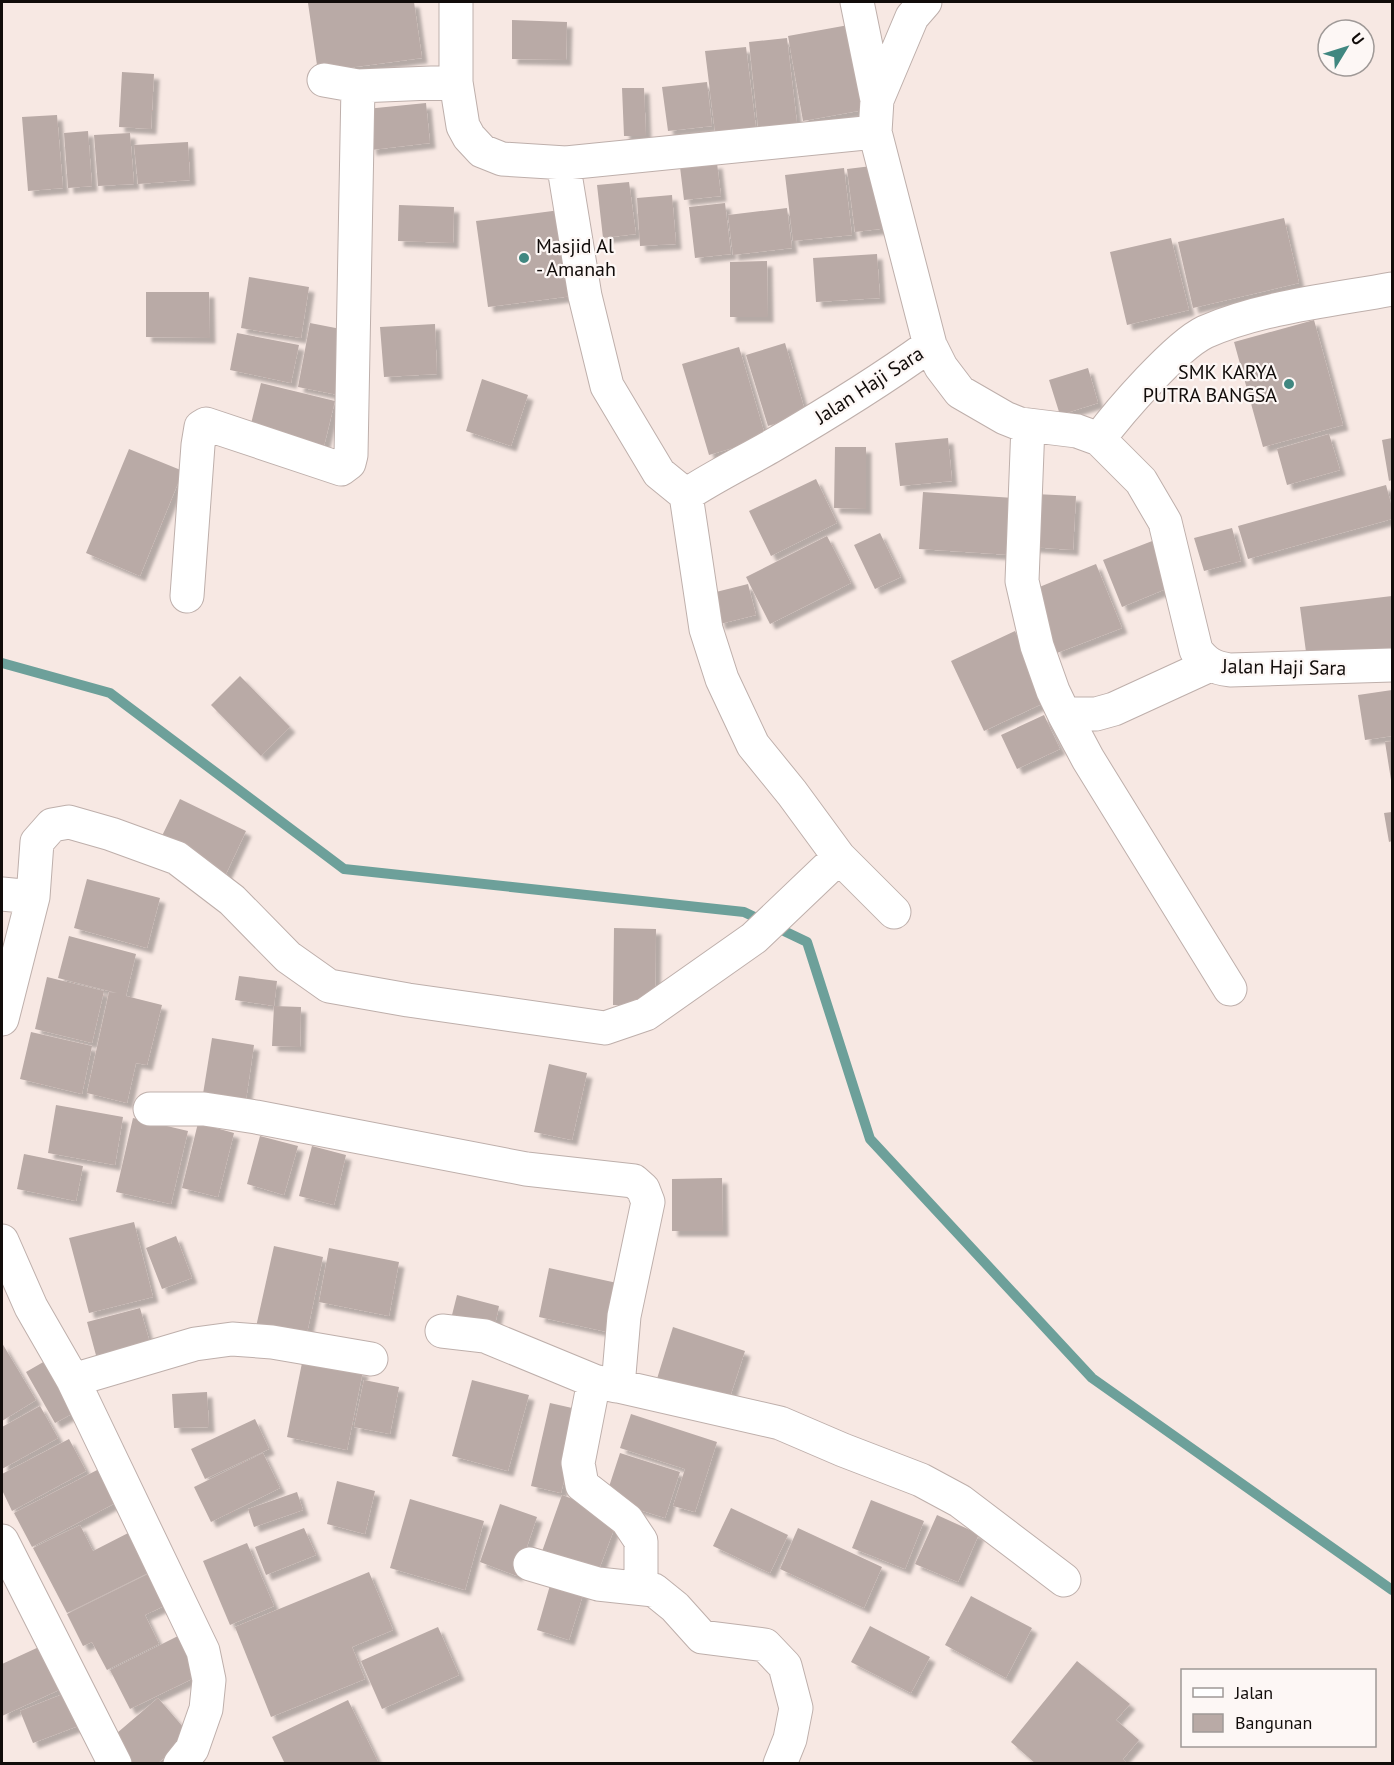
<svg xmlns="http://www.w3.org/2000/svg" width="1394" height="1765" font-family="'PT Sans',sans-serif">
<style>
.lines{fill:none;stroke-linecap:round;stroke-linejoin:round}
.stream{stroke:#6da09a;stroke-width:10}
.building{fill:#b9aaa6;filter:url(#shadow)}
.street-casing{stroke:#beafab;stroke-width:35}
.street{stroke:#fff;stroke-width:33}
.poi-dot{fill:#408780;stroke:#fdf7f5;stroke-width:2}
.labels{text-anchor:middle;dominant-baseline:central;stroke-width:4.5;stroke-linejoin:round;paint-order:stroke}
.poi-label{font-size:20px;fill:#110c0a;stroke:#fdf7f5;text-anchor:start}
.street-label{font-size:20px;fill:#110c0a;stroke:#fdf7f5}
</style>
<defs>
<filter id="shadow"><feDropShadow dx="5.5" dy="5.5" stdDeviation="1.5" flood-color="#0004"/></filter>
</defs>
<rect width="100%" height="100%" fill="#f7e8e3"/>
<g class="lines">
<!-- stream -->
<path class="stream" d="M 2,663 L 110,693 L 344,869 L 744,912 L 807,942 L 870,1139 L 1092,1378 L 1392,1590"/>
</g>
<!-- building -->
<path class="building" d="M 321,2 L 414,2 L 422,58 L 318,72 L 308,3 Z
M 512,20 L 567,22 L 566,60 L 512,59 Z
M 854,24 L 869,109 L 803,121 L 788,36 Z
M 787,38 L 797,123 L 758,127 L 749,42 Z
M 746,47 L 756,128 L 715,132 L 705,51 Z
M 122,72 L 154,74 L 151,129 L 119,127 Z
M 707,82 L 712,126 L 668,131 L 662,87 Z
M 622,88 L 644,88 L 646,136 L 624,136 Z
M 426,103 L 430,143 L 371,150 L 366,109 Z
M 57,115 L 63,188 L 28,191 L 22,117 Z
M 88,131 L 92,186 L 68,188 L 64,133 Z
M 130,133 L 134,184 L 98,186 L 94,135 Z
M 188,142 L 190,180 L 138,184 L 134,145 Z
M 717,163 L 721,196 L 684,200 L 680,167 Z
M 880,165 L 888,228 L 855,232 L 847,169 Z
M 844,168 L 852,235 L 793,241 L 785,175 Z
M 629,182 L 636,234 L 603,238 L 597,185 Z
M 672,195 L 676,244 L 640,246 L 637,198 Z
M 725,203 L 731,254 L 695,258 L 689,207 Z
M 399,205 L 454,207 L 453,243 L 398,241 Z
M 787,208 L 792,248 L 733,255 L 728,215 Z
M 560,210 L 572,296 L 488,307 L 476,221 Z
M 1284,218 L 1299,283 L 1193,308 L 1178,242 Z
M 1171,238 L 1189,310 L 1127,325 L 1110,252 Z
M 877,254 L 880,298 L 816,302 L 813,258 Z
M 767,261 L 768,317 L 730,317 L 730,262 Z
M 249,277 L 309,287 L 301,338 L 241,328 Z
M 146,292 L 209,292 L 210,338 L 146,337 Z
M 1314,320 L 1343,425 L 1263,447 L 1234,342 Z
M 310,323 L 351,331 L 338,395 L 298,387 Z
M 435,324 L 437,374 L 384,377 L 380,327 Z
M 237,333 L 299,345 L 291,383 L 230,370 Z
M 785,343 L 806,414 L 768,426 L 746,355 Z
M 739,347 L 766,438 L 709,455 L 682,364 Z
M 1088,368 L 1098,403 L 1060,415 L 1049,380 Z
M 482,379 L 528,395 L 511,446 L 466,431 Z
M 261,383 L 335,401 L 323,450 L 249,432 Z
M 1329,434 L 1340,470 L 1287,485 L 1277,449 Z
M 948,438 L 952,481 L 900,486 L 895,443 Z
M 1392,438 L 1392,480 L 1389,481 L 1382,440 Z
M 835,447 L 866,447 L 866,509 L 834,508 Z
M 129,449 L 183,471 L 140,576 L 86,553 Z
M 816,479 L 837,523 L 771,556 L 749,511 Z
M 1386,485 L 1392,507 L 1392,519 L 1248,559 L 1238,526 Z
M 923,492 L 1014,498 L 1011,555 L 919,549 Z
M 1035,494 L 1076,496 L 1073,550 L 1031,547 Z
M 1232,528 L 1241,561 L 1204,571 L 1194,538 Z
M 880,533 L 901,577 L 875,589 L 854,545 Z
M 827,536 L 851,583 L 770,624 L 746,577 Z
M 1160,538 L 1178,584 L 1122,607 L 1103,560 Z
M 1096,564 L 1122,628 L 1057,653 L 1032,590 Z
M 748,584 L 756,615 L 720,624 L 712,593 Z
M 1392,596 L 1392,657 L 1308,667 L 1300,607 Z
M 1015,631 L 1048,701 L 984,731 L 951,661 Z
M 240,676 L 290,727 L 261,756 L 211,705 Z
M 1392,690 L 1392,736 L 1365,740 L 1358,695 Z
M 1044,715 L 1060,749 L 1017,769 L 1001,735 Z
M 1392,741 L 1392,780 L 1391,780 L 1385,742 Z
M 180,799 L 246,831 L 225,876 L 158,844 Z
M 1392,812 L 1392,841 L 1389,842 L 1384,813 Z
M 87,879 L 160,898 L 147,948 L 74,928 Z
M 614,928 L 656,929 L 655,1006 L 613,1005 Z
M 69,936 L 136,954 L 126,996 L 162,1005 L 147,1065 L 136,1063 L 127,1103 L 87,1093 L 109,992 L 117,993 L 58,978 Z
M 239,976 L 277,981 L 274,1006 L 235,1000 Z
M 47,977 L 104,991 L 92,1043 L 35,1029 Z
M 274,1006 L 301,1007 L 300,1047 L 272,1046 Z
M 31,1032 L 92,1046 L 82,1094 L 20,1079 Z
M 212,1038 L 254,1045 L 245,1107 L 202,1100 Z
M 549,1064 L 587,1073 L 572,1140 L 534,1132 Z
M 56,1105 L 123,1117 L 115,1165 L 48,1153 Z
M 133,1118 L 188,1131 L 171,1204 L 116,1192 Z
M 198,1123 L 234,1133 L 218,1197 L 182,1188 Z
M 260,1136 L 298,1146 L 284,1195 L 247,1184 Z
M 312,1146 L 346,1155 L 334,1205 L 299,1196 Z
M 24,1154 L 83,1166 L 76,1201 L 17,1189 Z
M 722,1178 L 723,1231 L 672,1231 L 672,1179 Z
M 134,1222 L 153,1297 L 89,1313 L 69,1238 Z
M 176,1236 L 192,1278 L 162,1289 L 146,1248 Z
M 274,1246 L 323,1257 L 306,1338 L 256,1327 Z
M 329,1248 L 399,1262 L 389,1316 L 319,1302 Z
M 549,1268 L 617,1283 L 607,1332 L 539,1317 Z
M 457,1295 L 499,1306 L 493,1334 L 450,1323 Z
M 140,1308 L 150,1343 L 97,1359 L 87,1322 Z
M 673,1327 L 745,1351 L 727,1406 L 656,1382 Z
M 2,1343 L 36,1400 L 2,1421 Z
M 52,1357 L 81,1409 L 55,1423 L 26,1372 Z
M 303,1358 L 363,1371 L 347,1450 L 287,1437 Z
M 364,1380 L 399,1387 L 390,1434 L 354,1427 Z
M 472,1380 L 529,1395 L 508,1471 L 452,1456 Z
M 207,1392 L 209,1427 L 174,1428 L 172,1394 Z
M 550,1403 L 581,1410 L 561,1493 L 531,1486 Z
M 40,1406 L 58,1438 L 2,1469 L 2,1427 Z
M 631,1414 L 717,1442 L 695,1512 L 673,1506 L 685,1469 L 620,1448 Z
M 255,1419 L 269,1449 L 205,1479 L 191,1449 Z
M 69,1439 L 86,1471 L 12,1511 L 2,1490 L 2,1474 Z
M 263,1453 L 280,1488 L 211,1522 L 194,1487 Z
M 620,1453 L 680,1472 L 665,1518 L 605,1499 Z
M 101,1468 L 119,1501 L 32,1547 L 14,1513 Z
M 337,1481 L 375,1491 L 365,1534 L 327,1524 Z
M 297,1492 L 303,1510 L 254,1527 L 248,1509 Z
M 562,1495 L 619,1516 L 595,1580 L 539,1560 Z
M 410,1499 L 484,1521 L 465,1590 L 390,1568 Z
M 871,1500 L 924,1521 L 905,1569 L 852,1548 Z
M 500,1504 L 537,1517 L 517,1576 L 480,1562 Z
M 731,1508 L 788,1535 L 770,1573 L 713,1546 Z
M 937,1515 L 979,1534 L 958,1582 L 915,1564 Z
M 80,1525 L 93,1551 L 136,1529 L 156,1569 L 67,1613 L 33,1548 Z
M 304,1528 L 316,1555 L 266,1575 L 255,1547 Z
M 798,1528 L 882,1567 L 864,1608 L 780,1569 Z
M 247,1543 L 274,1606 L 230,1625 L 203,1561 Z
M 369,1572 L 393,1630 L 352,1647 L 365,1679 L 271,1717 L 235,1627 Z
M 148,1574 L 164,1606 L 145,1615 L 159,1644 L 107,1670 L 92,1642 L 83,1646 L 67,1614 Z
M 553,1575 L 586,1585 L 569,1640 L 537,1630 Z
M 971,1596 L 1032,1628 L 1006,1678 L 945,1645 Z
M 870,1626 L 930,1657 L 911,1693 L 851,1662 Z
M 438,1627 L 459,1675 L 382,1709 L 361,1661 Z
M 180,1635 L 200,1675 L 130,1709 L 110,1670 Z
M 52,1641 L 72,1684 L 2,1716 L 2,1664 Z
M 1077,1661 L 1130,1704 L 1116,1720 L 1139,1740 L 1123,1759 L 1128,1764 L 1036,1764 L 1011,1742 Z
M 73,1690 L 86,1723 L 33,1743 L 20,1711 Z
M 158,1698 L 190,1735 L 157,1764 L 131,1764 L 110,1739 Z
M 348,1700 L 379,1764 L 285,1764 L 272,1737 Z"/>
<g class="lines">
<defs>
<path id="street" d="M 456,2 L 456,82 L 463,126 L 469,137 L 482,151 L 502,159 L 566,163 L 875,132 L 930,345
M 857,2 L 877,100 L 875,132
M 324,80 L 358,86 L 456,82
M 877,100 L 912,17 L 925,2
M 566,163 L 565,174 L 585,296 L 607,386 L 659,473 L 686,495
M 1028,425 L 1022,581 L 1037,646 L 1053,691 L 1064,714 L 1096,714 L 1114,709 L 1210,665
M 1099,439 C 1119,412 1176,346 1205,332 C 1262,307 1332,300 1392,289
M 686,495 C 713,477 742,463 770,447 C 825,415 879,382 930,345 L 941,367 L 960,392 L 1005,418 L 1020,424 L 1077,431 L 1099,439 L 1141,481 L 1165,522 L 1196,650 C 1205,663 1214,668 1230,670 L 1392,665
M 686,495 L 706,629 L 722,679 L 753,745 L 792,793 L 839,857 L 894,912
M 187,596 L 198,445 L 201,427 L 206,424 L 341,469 L 349,463 L 351,455 L 358,86
M 1064,714 L 1088,759 L 1230,989
M 2,894 L 33,897
M 2,1019 L 33,897 L 37,842 L 52,825 L 69,822 L 111,834 L 177,858 L 232,900 L 288,957 L 329,986 L 408,1000 L 605,1028 L 646,1014 L 754,938 L 839,857
M 150,1109 L 204,1109 L 256,1117 L 526,1169 L 634,1181 L 643,1189 L 648,1202 L 624,1316 L 618,1386 L 780,1423 L 843,1450 L 921,1480 L 960,1501 L 1064,1580
M 2,1241 L 31,1307 L 73,1380 L 203,1651 L 209,1680 L 206,1709 L 192,1749 L 180,1764
M 442,1331 L 485,1336 L 594,1381 L 616,1386
M 73,1380 L 195,1344 L 232,1339 L 272,1342 L 371,1359
M 594,1381 L 578,1463 L 582,1485 L 627,1520 L 641,1541 L 641,1588
M 2,1541 L 115,1764
M 530,1564 L 598,1584 L 654,1590 L 675,1607 L 702,1637 L 765,1645 L 785,1666 L 796,1708 L 790,1739 L 780,1764"/>
</defs>
<!-- street casing -->
<use href="#street" class="street-casing"/>
<!-- street -->
<use href="#street" class="street"/>
</g>
<!-- markers -->
<g class="poi-dot">
<circle cx="524" cy="258" r="6"/>
<circle cx="1289" cy="384" r="6"/>
</g>
<g class="labels">
<!-- poi labels -->
<g class="poi-label">
<text x="536" y="246">Masjid Al<tspan x="536" dy="23">- Amanah</tspan></text>
<text x="1277" y="372" text-anchor="end">SMK KARYA<tspan x="1277" dy="23">PUTRA BANGSA</tspan></text>
</g>
<!-- street labels -->
<g class="street-label">
<text transform="translate(869 385) rotate(-33)">Jalan Haji Sara</text>
<text transform="translate(1284 667) rotate(1)">Jalan Haji Sara</text>
</g>
</g>
<!-- border -->
<rect width="1394" height="1765" fill="none" stroke="#110c0a" stroke-width="6"/>
<!-- legend -->
<rect x="1181" y="1669" width="195" height="78" fill="#fdf7f5" stroke="#9f9997" stroke-width="1.5"/>
<rect x="1193" y="1688" width="30" height="9" fill="#ffffff" stroke="#9f9997" stroke-width="1.5"/>
<text x="1235" y="1699" font-size="18" fill="#110c0a">Jalan</text>
<rect x="1193" y="1714" width="30" height="18" fill="#b9aaa6" stroke="#9f9997" stroke-width="1.5"/>
<text x="1235" y="1729" font-size="18" fill="#110c0a">Bangunan</text>
<!-- north arrow -->
<g transform="translate(1346 48) rotate(52)"><circle r="28" fill="#fdf7f5" stroke="#9f9997" stroke-width="1.5"/>
<path d="M0-4.5L10 22L0 15L-10 22Z" fill="#408780"/>
<text y="-9" font-size="16" font-weight="bold" text-anchor="middle" fill="#110c0a">U</text>
</g>
</svg>
